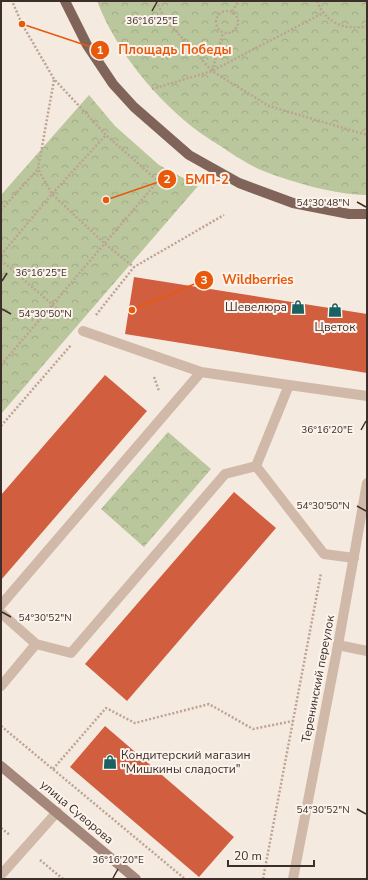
<svg xmlns="http://www.w3.org/2000/svg" width="368" height="880" font-family="'Nunito Sans',sans-serif">
<style>
.park{fill:url(#park-crowns)}
.building{fill:#d25e40}
.lines{fill:none;stroke-linecap:round;stroke-linejoin:round}
.path{stroke:#bca393;stroke-width:2.5;stroke-dasharray:2 2;stroke-linecap:butt}
.lane{stroke:#d0b9a9;stroke-width:10}
.street{stroke:#d0b9a9;stroke-width:10}
.secondary{stroke:#a4877a;stroke-width:10}
.primary{stroke:#806459;stroke-width:10}
.ticks{fill:none;stroke:#3c2f29;stroke-width:1.5}
.labels{text-anchor:middle;dominant-baseline:central;stroke-width:4;stroke-linejoin:round;paint-order:stroke}
.poi-label{font-size:12px;fill:#3c2f29;stroke:#fcf4ec;text-anchor:end}
.street-label{font-size:12px;fill:#3c2f29;stroke:#fcf4ec}
.ticks-label{font-size:10px;text-anchor:middle;fill:#3c2f29;stroke:#fcf4ec;stroke-width:4;stroke-linejoin:round;paint-order:stroke}
.leader{fill:none;stroke:#e8590c;stroke-width:1.5}
.callout-dot{fill:#e8590c;stroke:#fcf4ec;stroke-width:1.5}
.mark-label{font-size:12px;text-anchor:middle;font-weight:bold;fill:#fff}
.callout-label{font-size:13px;text-anchor:middle;font-weight:bold;fill:#e8590c;stroke:#fcf4ec;stroke-width:4;stroke-linejoin:round;paint-order:stroke}
</style>
<defs>
<pattern id="park-crowns" width="20" height="18" patternUnits="userSpaceOnUse"><rect width="20" height="18" fill="#bac79d"/><path d="M2 6a3 3 0 1 1 6 0M12 15a3 3 0 1 1 6 0" fill="none" stroke="#a1ab87"/></pattern>
</defs>
<rect width="100%" height="100%" fill="#f5eadf"/>
<!-- park -->
<path class="park" d="M 97,1 L 367,1 L 367,195 C 349,195 331,191 313,187 C 295,182 278,177 261,170 C 247,164 234,155 222,147 C 214,142 206,137 199,132 C 155,99 117,52 97,1 Z
M 89,95 L 115,126 L 159,165 L 198,186 L 1,414 L 1,195 Z
M 168,432 L 211,469 L 144,547 L 101,509 Z"/>
<!-- building -->
<path class="building" d="M 134,277 L 367,314 L 367,373 L 125,334 Z
M 105,375 L 147,411 L 1,580 L 1,495 Z
M 234,492 L 276,528 L 127,701 L 85,664 Z
M 105,726 L 234,837 L 199,877 L 70,767 Z"/>
<g class="lines">
<!-- path -->
<path class="path" d="M 156,1 L 165,19 L 212,71 L 269,106 L 367,135
M 317,1 C 319,5 320,9 323,12 C 333,26 351,30 367,26
M216 22a11 11 0 1 1 22 0a11 11 0 1 1-22 0Z
M 232,11 L 239,1
M 212,71 L 223,33
M 54,80 L 38,169 L 52,194 L 105,244 L 134,267 L 224,215
M 152,89 L 212,71 L 323,13
M 1,210 L 38,169
M 1,255 L 52,194 L 106,135
M 1,260 L 69,319
M 96,315 L 134,267
M 1,365 L 158,181 L 106,135 L 54,79 L 22,24 L 12,1
M 154,377 L 159,391
M 1,426 L 71,345
M 1,726 L 185,879
M 53,769 L 106,708 L 135,723 L 209,704 L 253,729 L 293,721
M 1,828 L 10,835
M 40,860 L 63,879
M 263,879 L 321,573"/>
<!-- lane -->
<path class="lane" d="M 83,331 L 201,372
M 289,385 L 367,396
M 1,605 L 201,372 L 289,385 L 256,466 L 324,554 L 354,558
M 1,613 L 36,644 L 1,686
M 36,644 L 71,653 L 225,474 L 256,466
M 338,645 L 367,651
M 1,875 L 57,812"/>
<!-- street -->
<path class="street" d="M 293,879 L 338,645 L 367,483"/>
<!-- secondary -->
<path class="secondary" d="M 1,766 L 136,879"/>
<!-- primary -->
<path class="primary" d="M 65,1 L 87,45 L 113,84 L 134,107 L 189,155 L 239,183 L 293,203 L 349,214 L 367,214"/>
</g>
<!-- ticks -->
<path class="ticks" d="M 152,11 L 157,2M 357,202 L 366,207M 2,281 L 7,273M 2,309 L 11,314M 361,430 L 366,421M 357,506 L 366,511M 2,612 L 11,617M 357,809 L 366,814M 113,878 L 118,869"/>
<!-- icons -->
<defs>
<symbol id="shop-bare" viewBox="-9 -9 18 18"><path d="M-5-2.5h2.3a2.7 3.5 0 0 1 5.4 0H5L5.5 6h-11ZM-1.5-2.5h3a1.5 2.3 0 0 0-3 0Z" fill="#1a6163" stroke="#fcf4ec" stroke-width="2.5" paint-order="stroke"/></symbol>
</defs>
<g fill-rule="evenodd">
<use href="#shop-bare" x="288" y="297" width="20" height="20"/>
<use href="#shop-bare" x="325" y="300" width="20" height="20"/>
<use href="#shop-bare" x="100" y="752" width="20" height="20"/>
</g>
<g class="labels">
<!-- poi labels -->
<g class="poi-label">
<text x="287" y="307">Шевелюра</text>
<text x="335" y="327" text-anchor="middle">Цветок</text>
<text x="121" y="755" text-anchor="start">Кондитерский магазин<tspan x="121" dy="14">"Мишкины сладости"</tspan></text>
</g>
<!-- street labels -->
<g class="street-label">
<text transform="translate(318 679) rotate(-79)">Теренинский переулок</text>
<text transform="translate(77 812) rotate(40)">улица Суворова</text>
</g>
</g>
<g class="ticks-label">
<text x="152" y="24">36°16'25"E</text>
<text x="323" y="206">54°30'48"N</text>
<text x="41" y="276">36°16'25"E</text>
<text x="45" y="317">54°30'50"N</text>
<text x="327" y="433">36°16'20"E</text>
<text x="323" y="509">54°30'50"N</text>
<text x="45" y="621">54°30'52"N</text>
<text x="323" y="813">54°30'52"N</text>
<text x="118" y="863">36°16'20"E</text>
</g>
<!-- callouts -->
<path class="leader" d="M22 24L100 50M106 200L167 179M132 310L204 280"/>
<g class="callout-dot">
<circle cx="22" cy="24" r="4"/>
<circle cx="106" cy="200" r="4"/>
<circle cx="132" cy="310" r="4"/>
<circle cx="100" cy="50" r="10"/>
<circle cx="167" cy="179" r="10"/>
<circle cx="204" cy="280" r="10"/>
</g>
<g class="mark-label">
<text x="100" y="54">1</text>
<text x="167" y="183">2</text>
<text x="204" y="284">3</text>
</g>
<g class="callout-label">
<text x="175" y="54">Площадь Победы</text>
<text x="207" y="184">БМП-2</text>
<text x="258" y="284">Wildberries</text>
</g>
<!-- border -->
<rect width="368" height="880" fill="none" stroke="#3c2f29" stroke-width="4"/>
<!-- scale -->
<path d="M228 860v6h86v-6" fill="none" stroke="#3c2f29" stroke-width="2"/>
<text x="234" y="860" font-size="12" fill="#3c2f29" stroke="#fcf4ec" stroke-width="3" paint-order="stroke">20 m</text>
</svg>
